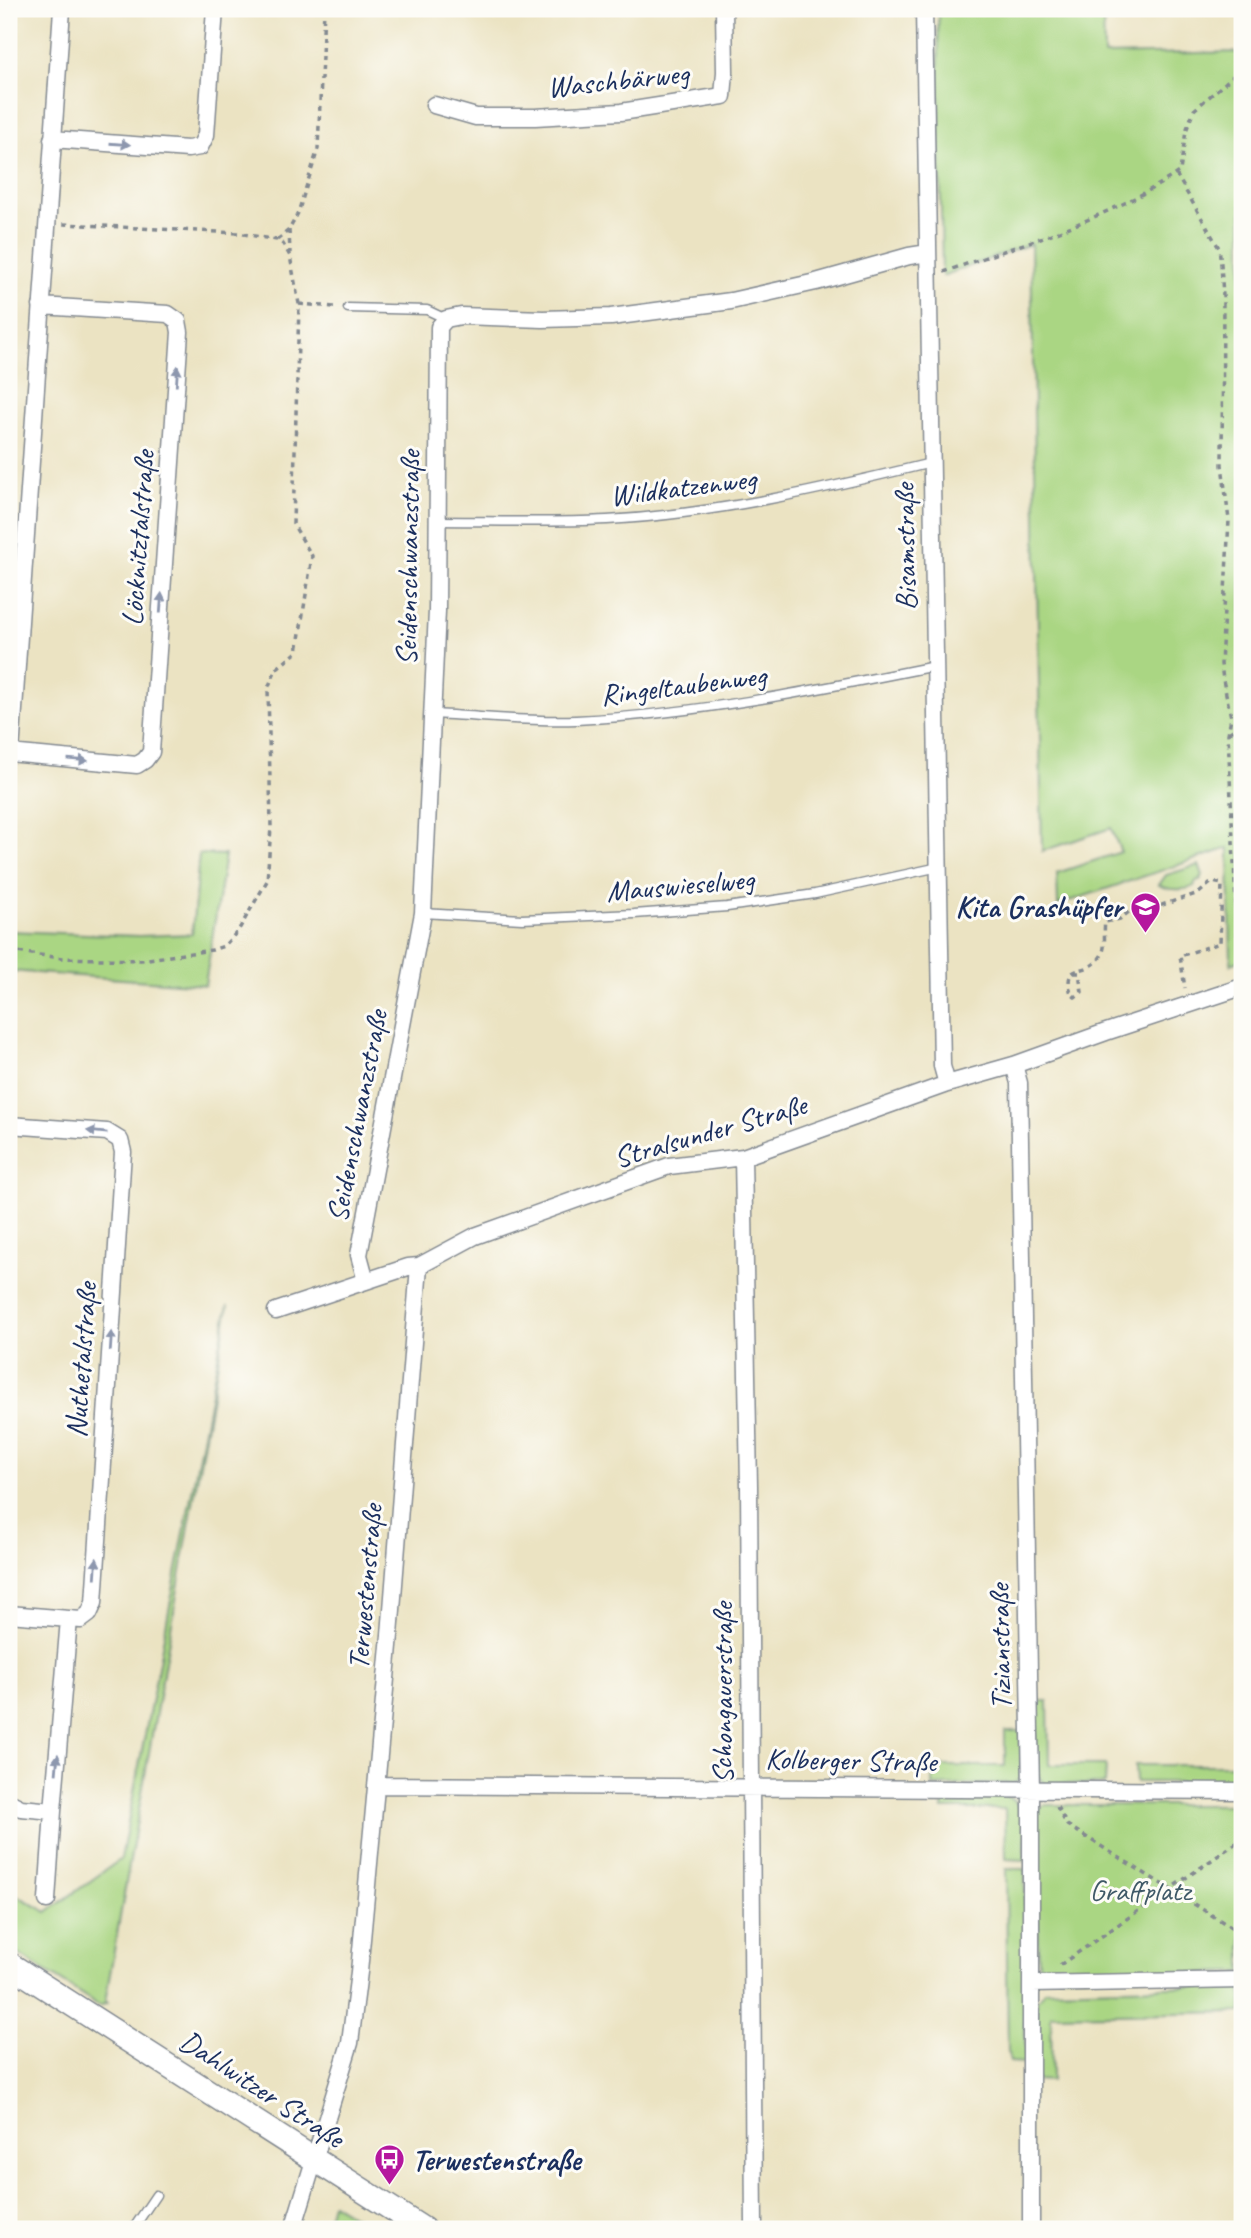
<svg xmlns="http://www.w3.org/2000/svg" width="1251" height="2238" font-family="Caveat,sans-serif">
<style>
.green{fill:#aad683;stroke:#628270;stroke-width:2}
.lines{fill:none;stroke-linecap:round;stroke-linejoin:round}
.service-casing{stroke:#838990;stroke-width:11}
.minor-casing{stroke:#838990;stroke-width:19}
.secondary-casing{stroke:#838990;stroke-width:26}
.path{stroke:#838990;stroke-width:3.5;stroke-dasharray:5 5;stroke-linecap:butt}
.service{stroke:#fff;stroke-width:8}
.minor{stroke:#fff;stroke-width:16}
.secondary{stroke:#fff;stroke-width:23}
.oneway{fill:#8d97ae}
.labels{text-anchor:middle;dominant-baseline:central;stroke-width:6;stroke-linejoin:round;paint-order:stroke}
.street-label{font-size:30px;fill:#1b2f5e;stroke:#fdfcf7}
.poi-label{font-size:30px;font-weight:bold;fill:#1b2f5e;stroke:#fdfcf7;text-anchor:end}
.park-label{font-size:30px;fill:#3f5967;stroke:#fdfcf7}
</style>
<rect width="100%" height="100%" fill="#fdfcf7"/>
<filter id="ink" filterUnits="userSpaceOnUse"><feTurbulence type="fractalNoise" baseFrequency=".0143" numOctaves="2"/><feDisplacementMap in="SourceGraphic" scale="14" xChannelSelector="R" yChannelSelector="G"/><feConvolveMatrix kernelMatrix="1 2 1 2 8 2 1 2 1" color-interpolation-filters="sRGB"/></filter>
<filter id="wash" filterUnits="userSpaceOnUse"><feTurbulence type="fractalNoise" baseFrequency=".00686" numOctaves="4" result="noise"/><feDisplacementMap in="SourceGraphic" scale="28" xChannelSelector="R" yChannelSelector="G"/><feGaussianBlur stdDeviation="1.57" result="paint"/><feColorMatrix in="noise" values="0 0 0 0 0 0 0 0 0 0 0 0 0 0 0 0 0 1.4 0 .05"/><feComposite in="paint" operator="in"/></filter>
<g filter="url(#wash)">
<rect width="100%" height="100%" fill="#ebe3c2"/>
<!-- green -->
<path class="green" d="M 938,9 L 1103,9 L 1104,55 L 1242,52 L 1242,960 L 1231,964 L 1229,848 L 1058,905 L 1057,873 L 1121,852 L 1111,828 L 1042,851 L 1031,244 L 942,276 Z
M 199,854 L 225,855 L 205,985 L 9,971 L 9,931 L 139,936 L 192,934 Z
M 1199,865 L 1203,875 L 1200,880 L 1196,881 L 1194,886 C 1186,891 1167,890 1159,885 L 1166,875 Z
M 228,1305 L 105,2002 L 107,2003 L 100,2006 L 9,1948 L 9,1891 L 47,1912 L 121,1859 Z
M 1033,1701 L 1048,1701 L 1049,1765 L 1106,1765 L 1105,1784 L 1045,1784 L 1037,1775 Z
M 1005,1731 L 1021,1731 L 1021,1778 L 1015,1783 L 933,1786 L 933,1766 L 1005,1766 Z
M 1135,1765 L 1242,1765 L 1242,1782 L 1136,1782 Z
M 1004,1795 C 1031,1807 1025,1835 1025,1860 L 1006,1859 L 1005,1809 L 943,1809 L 944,1796 Z
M 1044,1805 L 1242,1805 L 1242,1972 L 1046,1976 L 1039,1968 L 1036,1811 Z
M 1006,1869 L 1025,1869 L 1025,2063 L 1010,2062 L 1008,2053 Z
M 1242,1985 L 1242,2012 L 1051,2015 L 1052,2081 L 1036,2080 L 1037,2000 L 1045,1990 Z
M 332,2203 L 373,2229 L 325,2229 Z"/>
</g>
<g filter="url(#ink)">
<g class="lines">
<defs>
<path id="service" d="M 348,308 L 427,310 L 446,319
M 437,521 C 493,521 551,523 607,520 C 717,514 824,489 931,463
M 432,714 C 480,716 529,722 576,720 C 698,714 816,690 935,666
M 423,913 L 522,919 L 634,914 L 727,907 L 815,894 L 939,867
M 133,2229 L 156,2195"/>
<path id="minor" d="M 924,9 L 942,1066 L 947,1084
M 434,105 L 476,117 L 535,117 L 621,112 L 723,96 L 725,72 L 724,9
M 52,139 L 188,149 L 200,147 L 206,135 L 215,9
M 9,753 L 137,765 L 145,760 L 151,752 L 180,332 L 178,321 L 168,314 L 41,306
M 11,753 L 62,9
M 1014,1065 L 1019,1083 L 1031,1791 L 1031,2229
M 9,1125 L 107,1132 L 120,1140 L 123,1152 L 94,1603 L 89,1614 L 81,1620 L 9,1614
M 743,1157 L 749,1486 L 754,2229
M 366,1281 L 359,1255 L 423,913 L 437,611 L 439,327 L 446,319 L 461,316 L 543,319 L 611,317 L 731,301 L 816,282 L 909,256 L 928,253
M 276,1311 L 408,1267 L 419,1266 L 475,1236 L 669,1166 L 743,1157 L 947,1084 L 1014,1065 L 1106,1032 L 1242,987
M 376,1785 L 1242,1791
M 9,1802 L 21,1808 L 53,1811 L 69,1619
M 47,1900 L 53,1811
M 1032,1984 L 1242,1980
M 293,2229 L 350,2043 L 359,1972 L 390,1635 L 419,1266"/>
<path id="secondary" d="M 9,1964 L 423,2229"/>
</defs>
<!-- service casing -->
<use href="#service" class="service-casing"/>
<!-- minor casing -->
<use href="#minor" class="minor-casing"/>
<!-- secondary casing -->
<use href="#secondary" class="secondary-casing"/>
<!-- path -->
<path class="path" d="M 1176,174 L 1219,248 L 1221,264 L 1223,296 L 1222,465 L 1229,520 L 1221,664 L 1223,680 L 1231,717 L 1228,734 L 1239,970
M 289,230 L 290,253
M 277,240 L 289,230 L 298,213 L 318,149 L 324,9
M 944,272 C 1023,243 1110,219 1180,171 L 1186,131 L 1194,110 L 1233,76 L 1242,72
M 299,304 L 335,307
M 1229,733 L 1242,723
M 9,951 L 62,958 L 141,960 L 212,950 L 224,946 L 238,931 L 267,881 L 271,827 L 268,688 L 276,669 L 297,652 L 312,556 L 293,524 L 299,304 L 290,256 L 283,244 L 277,240 L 238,233 L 62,224
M 1074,973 L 1079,973 L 1082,992 L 1075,997 L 1071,994 C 1062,959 1087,979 1101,956 C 1107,946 1103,934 1105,922 L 1120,919 L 1135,907 L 1144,903 L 1162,905 L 1199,893 L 1212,882 L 1222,884 L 1220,943 L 1180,956 L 1185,988
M 1057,1807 L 1067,1825 L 1242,1934
M 1060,1965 L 1242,1839"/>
<!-- service -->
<use href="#service" class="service"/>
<!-- minor -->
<use href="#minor" class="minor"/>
<!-- secondary -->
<use href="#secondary" class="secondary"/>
</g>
<!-- one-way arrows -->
<defs><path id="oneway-solid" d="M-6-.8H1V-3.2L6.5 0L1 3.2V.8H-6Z" transform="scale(1.75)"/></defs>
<g class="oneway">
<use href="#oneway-solid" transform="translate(120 144) rotate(4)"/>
<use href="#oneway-solid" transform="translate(177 376) rotate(-86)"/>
<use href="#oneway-solid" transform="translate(161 603) rotate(-86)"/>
<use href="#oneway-solid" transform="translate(78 760) rotate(5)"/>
<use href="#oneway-solid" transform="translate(97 1132) rotate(-174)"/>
<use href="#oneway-solid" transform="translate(111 1341) rotate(-86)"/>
<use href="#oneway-solid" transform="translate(96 1568) rotate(-86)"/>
<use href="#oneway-solid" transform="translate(57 1764) rotate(-85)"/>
</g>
</g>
<!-- icons -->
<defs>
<symbol id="school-pin" viewBox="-11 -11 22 30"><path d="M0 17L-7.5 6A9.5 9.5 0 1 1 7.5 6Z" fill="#b5179e" stroke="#fdfcf7"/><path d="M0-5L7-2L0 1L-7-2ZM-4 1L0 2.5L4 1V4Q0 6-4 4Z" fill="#fff"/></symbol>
<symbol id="bus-pin" viewBox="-11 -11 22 30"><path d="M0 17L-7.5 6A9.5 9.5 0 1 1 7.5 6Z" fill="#b5179e" stroke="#fdfcf7"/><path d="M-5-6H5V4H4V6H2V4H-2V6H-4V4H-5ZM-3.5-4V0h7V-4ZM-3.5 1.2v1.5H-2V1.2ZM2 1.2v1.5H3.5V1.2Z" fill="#fff"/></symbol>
</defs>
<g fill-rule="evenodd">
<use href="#school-pin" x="1128" y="890" width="35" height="47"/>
<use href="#bus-pin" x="372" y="2142" width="35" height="47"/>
</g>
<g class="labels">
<!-- street labels -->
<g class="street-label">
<text transform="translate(618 80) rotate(-6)">Waschbärweg</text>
<text transform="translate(683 487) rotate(-7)">Wildkatzenweg</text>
<text transform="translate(138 538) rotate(-86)">Löcknitztalstraße</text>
<text transform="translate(905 547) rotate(-91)">Bisamstraße</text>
<text transform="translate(408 558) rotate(-89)">Seidenschwanzstraße</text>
<text transform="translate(683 685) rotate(-7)">Ringeltaubenweg</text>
<text transform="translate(680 885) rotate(-5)">Mauswieselweg</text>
<text transform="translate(357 1116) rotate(-79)">Seidenschwanzstraße</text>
<text transform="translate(710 1131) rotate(-16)">Stralsunder Straße</text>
<text transform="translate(81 1360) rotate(-86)">Nuthetalstraße</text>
<text transform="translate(365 1587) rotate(-85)">Terwestenstraße</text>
<text transform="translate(1000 1647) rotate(-91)">Tizianstraße</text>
<text transform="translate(722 1693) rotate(-90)">Schongauerstraße</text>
<text transform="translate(851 1760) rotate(1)">Kolberger Straße</text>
<text transform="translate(262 2089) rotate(33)">Dahlwitzer Straße</text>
</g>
<!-- poi labels -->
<g class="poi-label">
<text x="1122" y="907">Kita Grashüpfer</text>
<text x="412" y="2160" text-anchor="start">Terwestenstraße</text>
</g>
<!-- park labels -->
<g class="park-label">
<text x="1140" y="1890">Graffplatz</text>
</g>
</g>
<!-- margin -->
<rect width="1251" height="2238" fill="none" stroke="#fdfcf7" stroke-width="35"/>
</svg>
